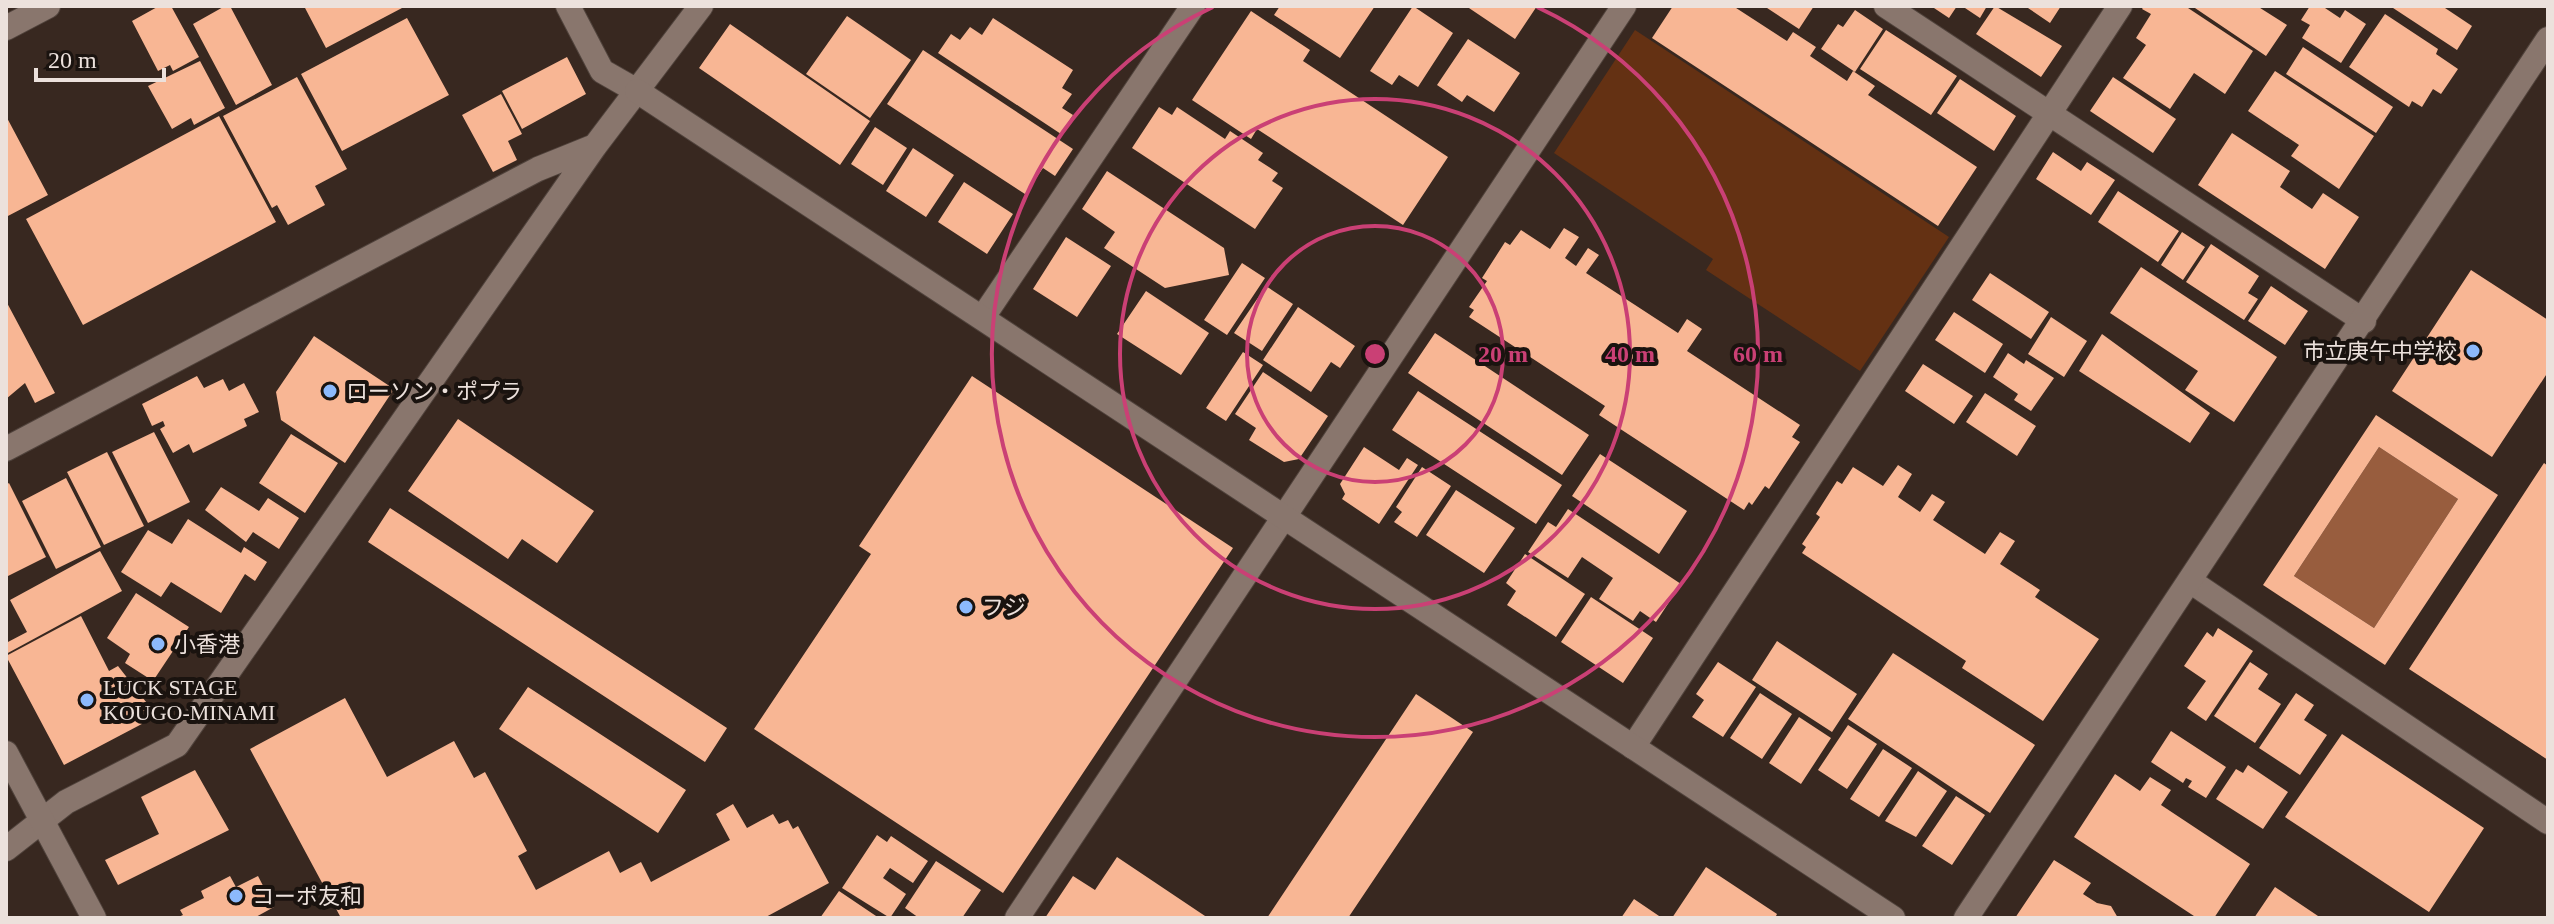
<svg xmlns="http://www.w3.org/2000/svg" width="2554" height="924" font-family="'Times New Roman','Noto Sans JP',serif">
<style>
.green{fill:#643113}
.water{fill:#985d3e}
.building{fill:#f8b694;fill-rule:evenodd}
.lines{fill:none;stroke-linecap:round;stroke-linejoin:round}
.minor-casing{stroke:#50433c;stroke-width:26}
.tertiary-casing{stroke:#50433c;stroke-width:26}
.minor{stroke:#89766d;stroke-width:24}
.tertiary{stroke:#89766d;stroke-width:24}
.ring{fill:none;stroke:#ca4075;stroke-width:4}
.poi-dot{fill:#8cb9fc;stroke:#1a130f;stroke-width:3}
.labels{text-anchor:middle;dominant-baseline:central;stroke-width:8;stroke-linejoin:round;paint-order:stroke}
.poi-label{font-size:22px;fill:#ece1dc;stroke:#1a130f;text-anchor:start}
.centre{fill:#ca4075;stroke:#1a130f;stroke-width:4}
.ring-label{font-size:24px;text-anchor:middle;font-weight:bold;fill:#ca4075;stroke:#1a130f;stroke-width:8;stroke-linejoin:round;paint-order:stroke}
</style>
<rect width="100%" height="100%" fill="#382820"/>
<!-- green -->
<path class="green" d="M 1635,30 L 1949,237 L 1860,371 L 1706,270 L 1713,259 L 1554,153 Z"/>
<!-- water -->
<path class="water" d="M 2379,447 L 2458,499 L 2374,628 L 2294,576 Z"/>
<!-- building -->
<path class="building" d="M 159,6 L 171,6 L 199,57 L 173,71 L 170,65 L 158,71 L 132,21 Z
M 225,6 L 230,6 L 272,85 L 236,105 L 193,24 Z
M 304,6 L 400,6 L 402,8 L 326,48 Z
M 1280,6 L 1375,6 L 1340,58 L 1274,15 Z
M 1413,6 L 1453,33 L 1418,87 L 1399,75 L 1392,85 L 1370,71 Z
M 1466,6 L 1537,6 L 1515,39 Z
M 1673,6 L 1733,6 L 1787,41 L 1793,32 L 1816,47 L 1810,56 L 1847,81 L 1853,71 L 1875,86 L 1868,95 L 1977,167 L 1938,226 L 1652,38 Z
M 1764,6 L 1814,6 L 1799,29 Z
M 1931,6 L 1957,6 L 1949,18 Z
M 1962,6 L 1987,6 L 1980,18 Z
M 1995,6 L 2062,46 L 2041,77 L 1976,34 Z
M 2025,6 L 2061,6 L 2050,23 Z
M 2144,6 L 2185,6 L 2253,51 L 2225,94 L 2194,73 L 2170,109 L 2123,78 L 2146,45 L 2136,38 L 2151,14 L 2142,9 Z
M 2192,6 L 2257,6 L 2287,25 L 2266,56 Z
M 2310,6 L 2322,6 L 2340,18 L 2345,10 L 2366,24 L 2341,63 L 2302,38 L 2310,25 L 2301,20 Z
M 2390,6 L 2442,6 L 2472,26 L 2457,50 Z
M 1855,10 L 1883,29 L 1855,72 L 1821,49 L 1838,24 L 1843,27 Z
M 1251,11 L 1310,50 L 1303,61 L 1448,157 L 1403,225 L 1257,129 L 1251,139 L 1192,100 Z
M 2385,14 L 2438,49 L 2436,54 L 2458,69 L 2441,94 L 2433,89 L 2422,107 L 2412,101 L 2409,107 L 2349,67 Z
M 847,16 L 911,60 L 870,118 L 806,74 Z
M 407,18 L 449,95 L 342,151 L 301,74 Z
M 993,18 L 1073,70 L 1062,88 L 1072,94 L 1062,108 L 1073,115 L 1061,134 L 938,53 L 951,34 L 960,40 L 970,27 L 982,35 Z
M 730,24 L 870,121 L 840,165 L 699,68 Z
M 1886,30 L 1957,76 L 1931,115 L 1860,69 Z
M 1468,39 L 1520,73 L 1494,112 L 1467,95 L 1462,102 L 1437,85 Z
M 2303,47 L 2393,107 L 2376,133 L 2286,74 Z
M 923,50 L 1073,149 L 1055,176 L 1043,168 L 1025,194 L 887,104 Z
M 567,57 L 586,94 L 522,129 L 502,91 Z
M 200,61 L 225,108 L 194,125 L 191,118 L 172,129 L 148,86 Z
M 2275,71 L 2374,136 L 2339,189 L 2291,156 L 2299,145 L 2248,111 Z
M 297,77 L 347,169 L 315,186 L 325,205 L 288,225 L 277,205 L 272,208 L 223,116 Z
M 2113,77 L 2176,119 L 2153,153 L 2090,111 Z
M 1960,79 L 2016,116 L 1994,151 L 1937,113 Z
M 501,94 L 522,134 L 508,141 L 517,160 L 493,172 L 462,115 Z
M 1159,107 L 1172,115 L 1177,107 L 1225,139 L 1230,131 L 1263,153 L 1258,160 L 1278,173 L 1272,181 L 1283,188 L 1255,229 L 1132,148 Z
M 6,116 L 48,195 L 6,217 L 7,181 Z
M 219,116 L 276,222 L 83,325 L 26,219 Z
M 875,127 L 907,148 L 883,185 L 851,164 Z
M 2232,133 L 2290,171 L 2280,187 L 2312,209 L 2323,193 L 2359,217 L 2325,269 L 2198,185 Z
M 913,148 L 954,175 L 926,217 L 886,191 Z
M 2053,152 L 2081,171 L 2087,162 L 2115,180 L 2091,215 L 2036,179 Z
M 1107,171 L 1224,248 L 1229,275 L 1165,288 L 1104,248 L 1115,232 L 1082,209 Z
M 964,182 L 1013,214 L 987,254 L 938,222 Z
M 2118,191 L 2179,231 L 2158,262 L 2098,222 Z
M 1564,228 L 1579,237 L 1565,258 L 1576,266 L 1588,248 L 1599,255 L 1586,273 L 1678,333 L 1687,319 L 1702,329 L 1687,351 L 1800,425 L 1792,437 L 1800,442 L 1769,489 L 1765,486 L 1752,505 L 1749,502 L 1744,510 L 1599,415 L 1605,406 L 1469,317 L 1474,310 L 1469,307 L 1487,281 L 1482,278 L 1505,242 L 1510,245 L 1521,230 L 1550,249 Z
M 2182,232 L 2205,247 L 2183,280 L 2161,265 Z
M 1066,237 L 1111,266 L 1077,317 L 1033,289 Z
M 2211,244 L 2259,276 L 2248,293 L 2258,299 L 2244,320 L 2186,282 Z
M 1242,263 L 1265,278 L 1227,335 L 1204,320 Z
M 2141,267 L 2277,357 L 2234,422 L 2185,390 L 2198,371 L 2110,313 Z
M 2471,270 L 2548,320 L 2548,372 L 2492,457 L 2392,391 Z
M 1990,273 L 2049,312 L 2031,339 L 1972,300 Z
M 1266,286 L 1293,304 L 1262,351 L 1234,333 Z
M 2271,286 L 2308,311 L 2285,345 L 2248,321 Z
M 1146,291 L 1209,333 L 1181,375 L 1117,334 Z
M 6,301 L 55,393 L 35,403 L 25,383 L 6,399 Z
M 1298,307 L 1355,346 L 1340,368 L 1331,362 L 1311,392 L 1263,360 Z
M 1954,312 L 2003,344 L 1985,373 L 1935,340 Z
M 2051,317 L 2087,341 L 2064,377 L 2028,354 Z
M 1435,333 L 1589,435 L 1562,475 L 1408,373 Z
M 2102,334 L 2210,413 L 2190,443 L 2079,371 Z
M 314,336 L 394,389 L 345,463 L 281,420 L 276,392 Z
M 1243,352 L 1263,365 L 1226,421 L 1206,408 Z
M 2008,353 L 2024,364 L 2026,360 L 2054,378 L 2031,411 L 2014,400 L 2018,394 L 1993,377 Z
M 1923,364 L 1973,396 L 1954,424 L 1905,391 Z
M 1263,372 L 1328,416 L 1299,459 L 1284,462 L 1249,440 L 1256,428 L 1235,414 Z
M 197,376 L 204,388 L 223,379 L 229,391 L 244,383 L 259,412 L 244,419 L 247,426 L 193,453 L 189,444 L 173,453 L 160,429 L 165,426 L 163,421 L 152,426 L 142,404 Z
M 972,376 L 1233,548 L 1003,893 L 754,729 L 871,554 L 859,546 Z
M 1418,391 L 1562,485 L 1536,524 L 1392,430 Z
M 1985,393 L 2036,426 L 2017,456 L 1966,422 Z
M 2376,415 L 2498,495 L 2385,665 L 2263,585 ZM 2379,447 L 2458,499 L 2374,628 L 2294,576 Z
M 458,419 L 594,511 L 557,563 L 522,539 L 508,559 L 408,491 Z
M 154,432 L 190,502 L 148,523 L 112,452 Z
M 291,434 L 338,463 L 305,513 L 259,483 Z
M 1364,447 L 1399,470 L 1407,458 L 1418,465 L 1379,524 L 1342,499 L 1345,494 L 1340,484 Z
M 107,452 L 144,526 L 104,545 L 67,472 Z
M 1600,454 L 1687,511 L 1659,554 L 1572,496 Z
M 2544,463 L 2548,466 L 2548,760 L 2409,669 Z
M 1898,465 L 1912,474 L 1898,497 L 1920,512 L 1932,494 L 1945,502 L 1933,520 L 1985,554 L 2000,532 L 2015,541 L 2000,564 L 2040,590 L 2035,597 L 2099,639 L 2043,721 L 1962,668 L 1966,661 L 1802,553 L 1806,547 L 1802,544 L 1820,517 L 1816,514 L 1837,481 L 1842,484 L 1853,467 L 1883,486 Z
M 1422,467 L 1451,486 L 1417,537 L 1394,522 L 1402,512 L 1396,507 Z
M 66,478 L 101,547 L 56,569 L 22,501 Z
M 9,483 L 46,557 L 6,577 L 6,485 Z
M 221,487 L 259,511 L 268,498 L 299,518 L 279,549 L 253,532 L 246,542 L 205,510 Z
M 1456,490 L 1515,528 L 1484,573 L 1426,535 Z
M 390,508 L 727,728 L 705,762 L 368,542 Z
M 1568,509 L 1681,584 L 1656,622 L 1640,611 L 1633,621 L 1599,599 L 1613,578 L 1582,557 L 1568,578 L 1528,552 L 1548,522 L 1556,527 Z
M 188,519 L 241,553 L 244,547 L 267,562 L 255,581 L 245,574 L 221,613 L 171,582 L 161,597 L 121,572 L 148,530 L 172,544 Z
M 100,551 L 122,591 L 6,654 L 6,643 L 27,632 L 10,600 Z
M 1525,554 L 1585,594 L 1556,637 L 1507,605 L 1516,591 L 1506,583 Z
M 136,593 L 189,627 L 153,681 L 125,663 L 130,654 L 107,638 Z
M 1591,597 L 1653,638 L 1623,683 L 1561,642 Z
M 81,616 L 109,671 L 118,666 L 157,716 L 64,765 L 6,656 Z
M 2218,628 L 2253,651 L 2206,721 L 2187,708 L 2206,681 L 2184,666 L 2207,632 L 2213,637 Z
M 1777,641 L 1857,694 L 1832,732 L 1752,680 Z
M 1893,653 L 2035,745 L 1990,813 L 1848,719 Z
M 1718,662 L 1756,687 L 1723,737 L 1692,717 L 1704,700 L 1696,694 Z
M 2250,662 L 2268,674 L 2258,689 L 2281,704 L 2255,743 L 2214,716 Z
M 528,687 L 686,790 L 658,833 L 499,729 Z
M 1760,693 L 1792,714 L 1762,759 L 1730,738 Z
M 2296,693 L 2314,705 L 2304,720 L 2327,735 L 2300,775 L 2259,748 Z
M 1416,694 L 1473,732 L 1348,918 L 1267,918 Z
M 345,698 L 387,777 L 454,741 L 474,778 L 485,772 L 527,851 L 518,856 L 536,890 L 609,851 L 620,873 L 641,862 L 651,882 L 730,840 L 716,814 L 733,804 L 747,828 L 773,814 L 779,824 L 788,820 L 793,829 L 798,826 L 829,883 L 764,918 L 341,918 L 250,749 Z
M 1799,717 L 1831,738 L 1801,784 L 1769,763 Z
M 1848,725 L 1877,744 L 1847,789 L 1818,770 Z
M 2171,731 L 2226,767 L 2206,798 L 2188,787 L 2192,781 L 2186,778 L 2183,783 L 2151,762 Z
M 2342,734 L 2484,828 L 2429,912 L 2285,817 Z
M 1883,749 L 1912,768 L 1879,817 L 1850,799 Z
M 2248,765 L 2288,792 L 2263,829 L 2216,799 L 2236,769 L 2243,773 Z
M 195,770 L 229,830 L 118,885 L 105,860 L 159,834 L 141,797 Z
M 1918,771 L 1947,791 L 1916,837 L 1885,821 Z
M 2115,774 L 2140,791 L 2150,777 L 2171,790 L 2161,805 L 2250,864 L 2214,918 L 2197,918 L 2074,837 Z
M 1956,796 L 1985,815 L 1952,865 L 1922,846 Z
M 877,835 L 887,842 L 891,836 L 928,861 L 913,883 L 890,868 L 883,878 L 906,894 L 890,918 L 842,888 Z
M 1117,857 L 1208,918 L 1045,918 L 1073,876 L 1095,890 Z
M 2054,860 L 2091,883 L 2083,894 L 2097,903 L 2111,906 L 2118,918 L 2015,918 Z
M 936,861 L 981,890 L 962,918 L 919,918 L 905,908 Z
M 1706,867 L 1777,914 L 1775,918 L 1672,918 Z
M 230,876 L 236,887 L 258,876 L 274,907 L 254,918 L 176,918 L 183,915 L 180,910 L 204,898 L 201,891 Z
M 2275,887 L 2321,918 L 2254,918 Z
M 839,891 L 879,918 L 820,918 Z
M 1634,899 L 1662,918 L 1621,918 Z"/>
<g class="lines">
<defs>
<path id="minor" d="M 568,6 L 602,71 L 637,91
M 1886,6 L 2364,321
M 6,28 L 48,6
M 983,317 L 1193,6
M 6,449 L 538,169 L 595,146
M 2190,581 L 2548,822
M 1633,747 L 2120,6
M 6,849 L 66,802 L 177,745 L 595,146 L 701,6
M 1017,918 L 1624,6"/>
<path id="tertiary" d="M 637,91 L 1893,918
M 6,753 L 94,918
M 1966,918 L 2548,39"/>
</defs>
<!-- minor casing -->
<use href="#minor" class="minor-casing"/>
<!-- tertiary casing -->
<use href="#tertiary" class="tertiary-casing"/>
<!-- minor -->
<use href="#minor" class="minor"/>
<!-- tertiary -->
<use href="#tertiary" class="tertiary"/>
</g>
<!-- distance rings -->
<g class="ring">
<circle cx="1375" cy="354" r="128"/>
<circle cx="1375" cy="354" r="255"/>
<path d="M1537 7A383 383 0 1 1 1213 7"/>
</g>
<!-- markers -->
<g class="poi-dot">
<circle cx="2473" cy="351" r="8"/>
<circle cx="330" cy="391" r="8"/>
<circle cx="966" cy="607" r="8"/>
<circle cx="158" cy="644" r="8"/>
<circle cx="87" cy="700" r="8"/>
<circle cx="236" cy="896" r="8"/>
</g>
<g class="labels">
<!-- poi labels -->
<g class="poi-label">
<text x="2457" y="351" text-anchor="end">市立庚午中学校</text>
<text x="346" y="391">ローソン・ポプラ</text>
<text x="982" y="607">フジ</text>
<text x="174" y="644">小香港</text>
<text x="103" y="687">LUCK STAGE<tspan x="103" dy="25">KOUGO-MINAMI</tspan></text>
<text x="252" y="896">コーポ友和</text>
</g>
</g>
<circle cx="1375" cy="354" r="12" class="centre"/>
<g class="ring-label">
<text x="1503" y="362">20 m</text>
<text x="1630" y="362">40 m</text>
<text x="1758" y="362">60 m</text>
</g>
<!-- border -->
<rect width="2554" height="924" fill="none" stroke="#ece1dc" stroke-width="16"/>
<!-- scale -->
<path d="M36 68v12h128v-12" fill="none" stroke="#ece1dc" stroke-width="4"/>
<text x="48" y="68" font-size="24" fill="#ece1dc" stroke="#1a130f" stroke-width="6" paint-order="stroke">20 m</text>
</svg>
